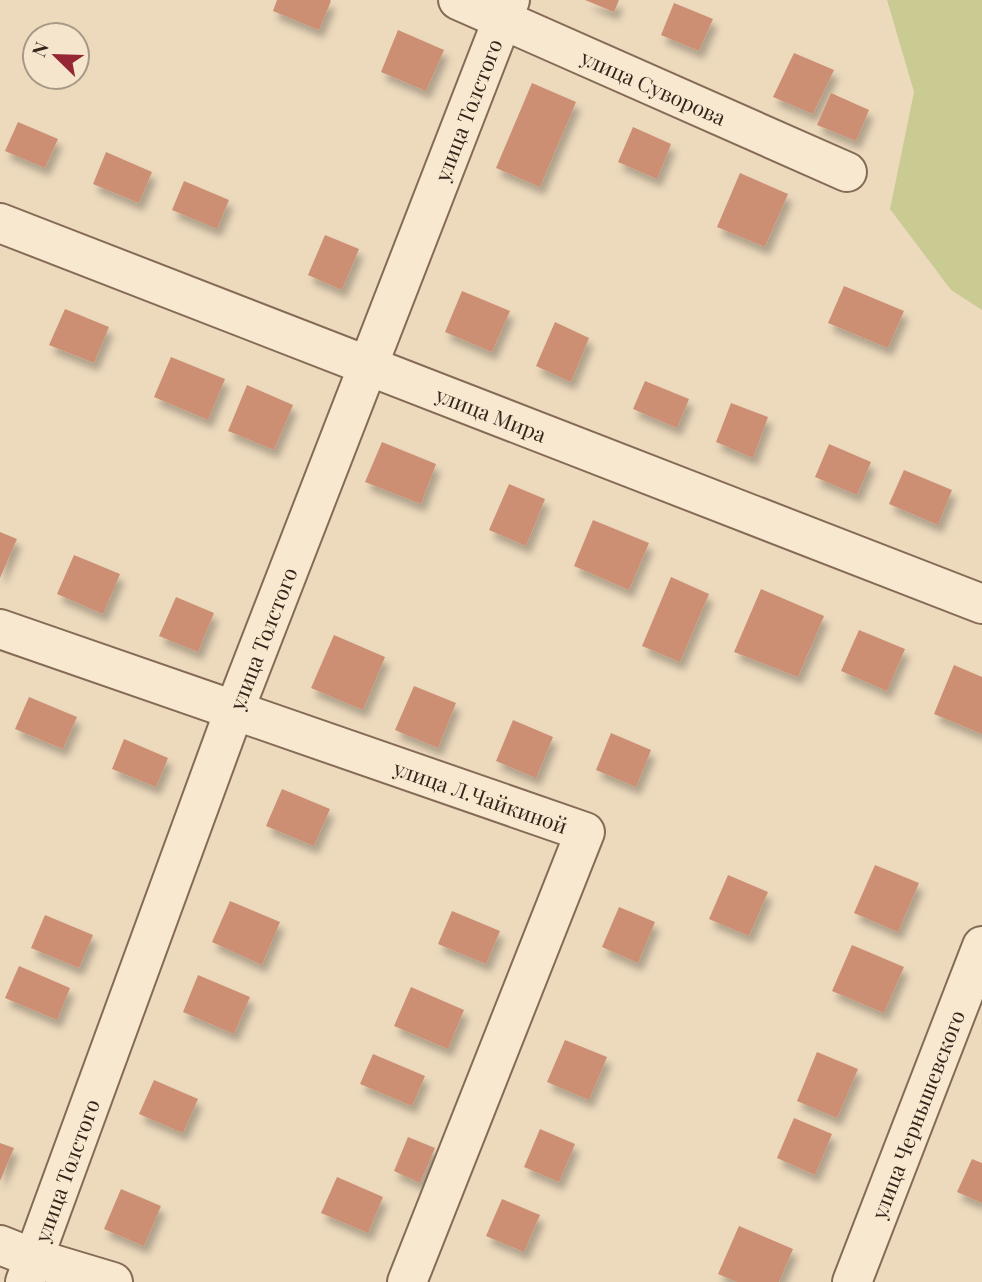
<svg xmlns="http://www.w3.org/2000/svg" width="982" height="1282" font-family="'Playfair Display',serif">
<style>
.green{fill:#cacb92}
.building{fill:#cc8f73;filter:url(#shadow)}
.lines{fill:none;stroke-linecap:round;stroke-linejoin:round}
.minor-casing{stroke:#856b57;stroke-width:42}
.minor{stroke:#f8e8d0;stroke-width:38}
.labels{text-anchor:middle;dominant-baseline:central;stroke-width:5;stroke-linejoin:round;paint-order:stroke}
.street-label{font-size:21px;fill:#34251b;stroke:#f5e5cd}
</style>
<defs>
<filter id="shadow"><feDropShadow dx="4.5" dy="8" stdDeviation="3.5" flood-color="#0004"/></filter>
</defs>
<rect width="100%" height="100%" fill="#eddabd"/>
<!-- green -->
<path class="green" d="M 887,0 L 982,0 L 982,310 L 951,290 L 890,209 L 914,92 Z"/>
<!-- building -->
<path class="building" d="M 277,0 L 330,0 L 331,1 L 319,30 L 273,11 Z
M 585,0 L 619,0 L 614,12 Z
M 674,3 L 713,19 L 699,51 L 661,35 Z
M 398,30 L 444,50 L 426,91 L 381,72 Z
M 794,53 L 834,70 L 813,114 L 773,97 Z
M 532,83 L 576,102 L 540,187 L 496,168 Z
M 831,93 L 869,110 L 856,141 L 817,125 Z
M 18,122 L 58,139 L 45,168 L 5,151 Z
M 633,127 L 671,144 L 657,179 L 618,162 Z
M 106,152 L 152,172 L 139,203 L 93,184 Z
M 740,173 L 788,194 L 765,247 L 717,227 Z
M 184,181 L 229,200 L 217,229 L 172,210 Z
M 325,235 L 359,249 L 342,290 L 308,275 Z
M 844,286 L 904,311 L 888,348 L 828,323 Z
M 462,291 L 510,311 L 492,352 L 445,332 Z
M 65,309 L 109,327 L 94,363 L 49,345 Z
M 555,322 L 589,338 L 571,382 L 536,366 Z
M 171,357 L 225,379 L 208,420 L 154,397 Z
M 645,381 L 689,399 L 677,428 L 633,409 Z
M 247,385 L 293,405 L 274,450 L 228,431 Z
M 731,403 L 768,417 L 753,458 L 716,442 Z
M 382,442 L 436,464 L 421,504 L 365,482 Z
M 829,444 L 871,462 L 857,495 L 815,477 Z
M 904,470 L 952,490 L 938,525 L 889,504 Z
M 509,484 L 545,499 L 526,546 L 489,530 Z
M 593,520 L 649,543 L 629,590 L 574,566 Z
M 0,532 L 17,539 L 0,578 Z
M 74,555 L 120,574 L 103,614 L 57,594 Z
M 671,577 L 709,594 L 680,662 L 642,646 Z
M 761,589 L 824,616 L 798,677 L 734,652 Z
M 176,597 L 214,613 L 198,652 L 159,636 Z
M 859,630 L 905,649 L 887,691 L 841,671 Z
M 334,635 L 385,657 L 363,710 L 311,688 Z
M 954,665 L 982,677 L 982,734 L 934,714 Z
M 414,686 L 456,703 L 438,748 L 395,730 Z
M 29,697 L 77,717 L 63,749 L 15,729 Z
M 513,720 L 553,737 L 536,778 L 496,761 Z
M 611,733 L 651,750 L 636,787 L 596,770 Z
M 124,739 L 168,758 L 156,787 L 112,769 Z
M 282,789 L 330,809 L 314,846 L 266,826 Z
M 875,865 L 919,883 L 898,932 L 854,913 Z
M 728,875 L 768,892 L 749,936 L 709,919 Z
M 230,901 L 280,922 L 262,965 L 212,942 Z
M 619,907 L 655,922 L 638,963 L 602,947 Z
M 452,911 L 500,931 L 486,964 L 438,944 Z
M 45,915 L 93,935 L 79,968 L 31,948 Z
M 852,945 L 904,967 L 884,1013 L 832,991 Z
M 19,966 L 70,988 L 57,1020 L 5,998 Z
M 198,975 L 250,997 L 234,1034 L 183,1012 Z
M 411,987 L 464,1010 L 448,1049 L 394,1026 Z
M 565,1040 L 607,1057 L 589,1100 L 547,1082 Z
M 817,1052 L 858,1069 L 837,1118 L 797,1101 Z
M 373,1054 L 425,1076 L 412,1106 L 360,1084 Z
M 154,1080 L 198,1099 L 183,1133 L 139,1114 Z
M 794,1118 L 832,1134 L 815,1175 L 777,1158 Z
M 540,1129 L 575,1144 L 559,1182 L 524,1167 Z
M 408,1137 L 435,1148 L 420,1183 L 394,1171 Z
M 0,1143 L 14,1148 L 0,1181 Z
M 972,1159 L 982,1163 L 982,1203 L 957,1192 Z
M 337,1177 L 383,1197 L 368,1233 L 321,1213 Z
M 121,1189 L 161,1206 L 144,1246 L 104,1229 Z
M 502,1199 L 540,1215 L 524,1252 L 486,1236 Z
M 739,1226 L 793,1249 L 779,1282 L 737,1282 L 718,1274 Z"/>
<g class="lines">
<defs>
<g id="minor">
<path id="s1" d="M 458,0 L 847,172"/>
<path id="s2" d="M 0,223 L 982,604"/>
<path id="s3" d="M 0,629 L 585,832 L 407,1282"/>
<path d="M 0,1245 L 33,1258 L 113,1282"/>
<path id="s4" d="M 25,1282 L 234,711 L 510,0"/>
<path id="s5" d="M 852,1282 L 982,946"/>
</g>
</defs>
<!-- minor casing -->
<use href="#minor" class="minor-casing"/>
<!-- minor -->
<use href="#minor" class="minor"/>
</g>
<g class="labels">
<!-- street labels -->
<g class="street-label">
<text stroke="none"><textPath href="#s1" startOffset="214">улица Суворова</textPath></text>
<text stroke="none"><textPath href="#s4" startOffset="1253">улица Толстого</textPath></text>
<text stroke="none"><textPath href="#s2" startOffset="527">улица Мира</textPath></text>
<text stroke="none"><textPath href="#s4" startOffset="686">улица Толстого</textPath></text>
<text stroke="none"><textPath href="#s3" startOffset="509">улица Л.Чайкиной</textPath></text>
<text stroke="none"><textPath href="#s5" startOffset="180">улица Чернышевского</textPath></text>
<text stroke="none"><textPath href="#s4" startOffset="119">улица Толстого</textPath></text>
</g>
</g>
<!-- north arrow -->
<g transform="translate(56 56) rotate(293)"><circle r="33" fill="#f5e5cd" stroke="#a89886" stroke-width="2"/>
<path d="M0-5L12 26L0 18L-12 26Z" fill="#942733"/>
<text y="-10" font-size="19" font-weight="bold" text-anchor="middle" fill="#34251b">N</text>
</g>
</svg>
